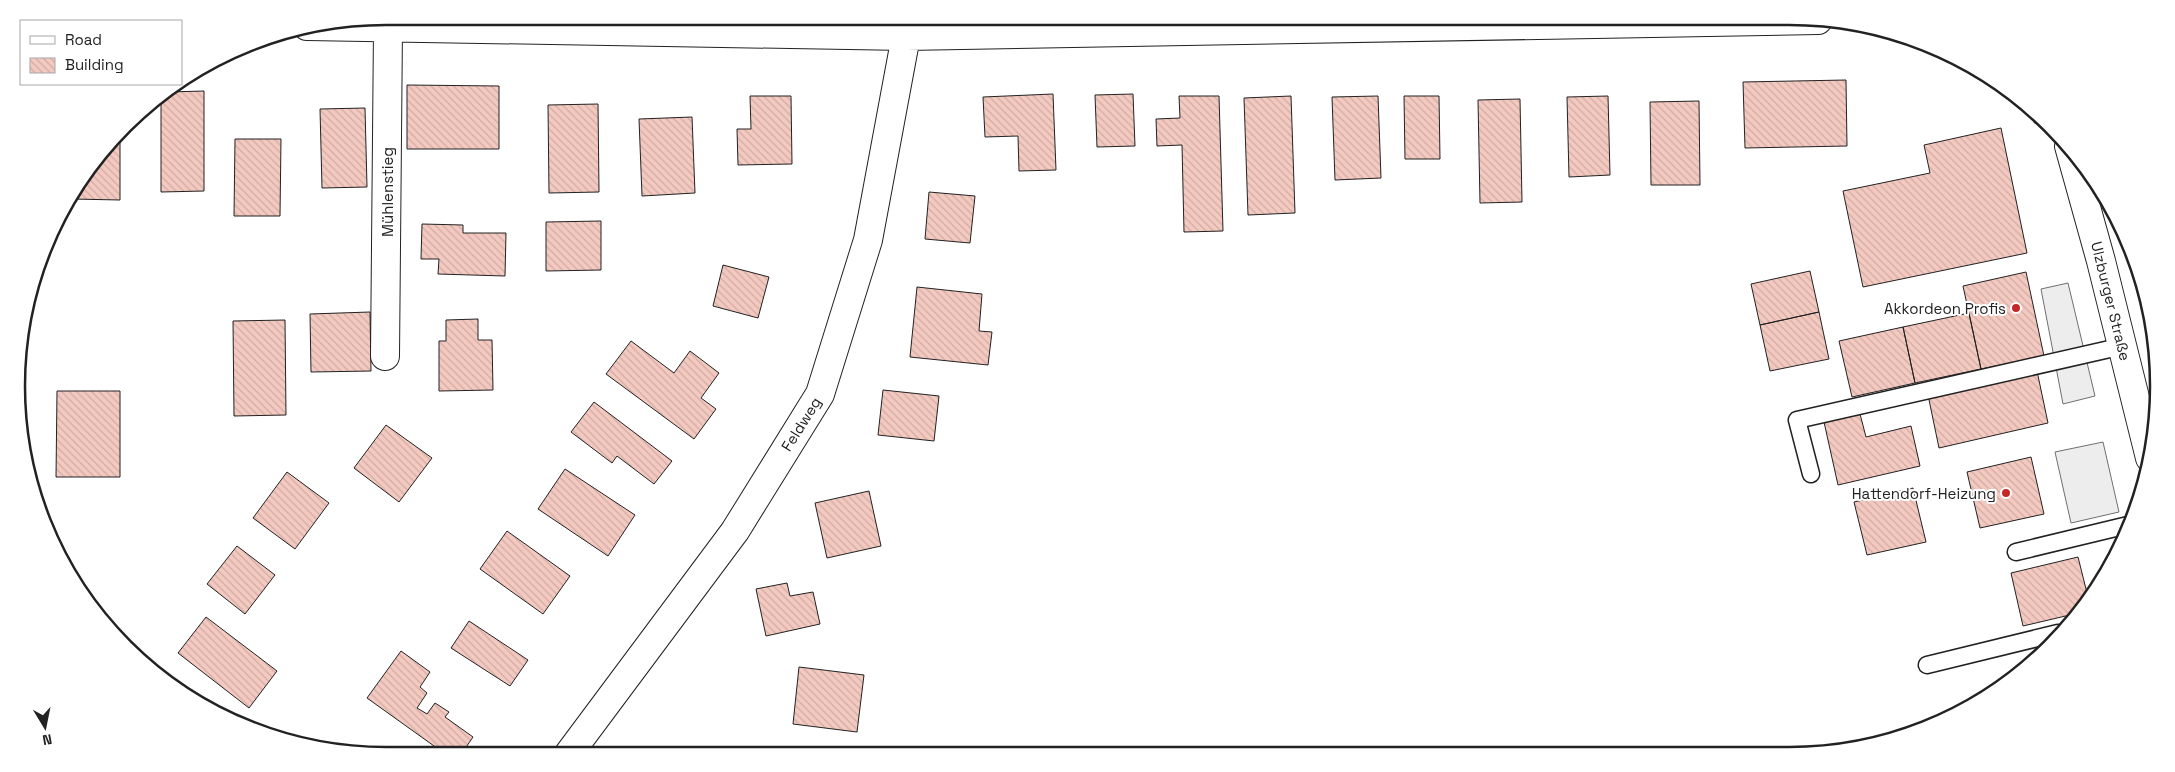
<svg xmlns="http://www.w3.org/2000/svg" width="2175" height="772" font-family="'Space Grotesk',sans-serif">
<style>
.parking{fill:#ededed;stroke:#6f6f6f}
.building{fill:url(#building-back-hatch);stroke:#222}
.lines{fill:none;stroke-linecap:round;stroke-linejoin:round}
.lane-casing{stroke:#222;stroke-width:19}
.street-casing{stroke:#222;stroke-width:30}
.secondary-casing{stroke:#222;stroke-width:30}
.path{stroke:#646464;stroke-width:3;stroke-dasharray:4 2.5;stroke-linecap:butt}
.lane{stroke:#fff;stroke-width:16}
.street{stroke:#fff;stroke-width:28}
.secondary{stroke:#fff;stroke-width:28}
.poi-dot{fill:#c62828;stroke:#fff;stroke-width:2}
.labels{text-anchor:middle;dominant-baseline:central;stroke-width:4;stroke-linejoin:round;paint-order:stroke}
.street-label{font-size:15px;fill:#222;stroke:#fff}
.poi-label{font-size:15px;fill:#222;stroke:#fff;text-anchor:end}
.rim{fill:none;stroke:#222;stroke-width:2.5}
</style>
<defs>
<pattern id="building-back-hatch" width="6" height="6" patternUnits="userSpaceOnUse" patternTransform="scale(1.25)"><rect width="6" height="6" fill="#f3c9c0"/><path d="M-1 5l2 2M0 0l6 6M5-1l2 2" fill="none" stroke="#d0aca5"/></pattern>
</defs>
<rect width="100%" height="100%" fill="#fff"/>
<!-- parking -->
<path class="parking" d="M 2068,283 L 2095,396 L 2063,404 L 2041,289 Z
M 2103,442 L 2119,512 L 2071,523 L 2055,452 Z"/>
<!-- building -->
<path class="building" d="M 1846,80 L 1847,146 L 1745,148 L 1743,82 Z
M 407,85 L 499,86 L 499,149 L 407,149 Z
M 204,91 L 204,191 L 161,192 L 161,97 L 168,92 Z
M 1053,94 L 1056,170 L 1019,171 L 1018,136 L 985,137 L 983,97 Z
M 1133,94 L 1135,146 L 1097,147 L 1095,95 Z
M 750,96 L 791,96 L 792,164 L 738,165 L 737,129 L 751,129 Z
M 1179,96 L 1219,96 L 1223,231 L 1184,232 L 1182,145 L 1157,146 L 1156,119 L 1180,118 Z
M 1291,96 L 1295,213 L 1248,215 L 1244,98 Z
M 1378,96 L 1381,178 L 1335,180 L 1332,97 Z
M 1404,96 L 1439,96 L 1440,159 L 1405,159 Z
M 1608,96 L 1610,175 L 1569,177 L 1567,97 Z
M 1520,99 L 1522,202 L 1480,203 L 1478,100 Z
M 1699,101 L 1700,185 L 1651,185 L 1650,102 Z
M 598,104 L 599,192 L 549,193 L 548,105 Z
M 365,108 L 367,187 L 322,188 L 320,109 Z
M 692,117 L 695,193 L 642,196 L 639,119 Z
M 2001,128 L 2027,253 L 1863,287 L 1843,191 L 1930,173 L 1924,145 Z
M 120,131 L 120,200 L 72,199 L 72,194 L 93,161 Z
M 235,139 L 281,139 L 280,216 L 234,216 Z
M 929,192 L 975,196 L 970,243 L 925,239 Z
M 601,221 L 601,270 L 546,271 L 546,222 Z
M 422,224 L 463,225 L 463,233 L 506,233 L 505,276 L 438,274 L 439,259 L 421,259 Z
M 723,265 L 769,277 L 758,318 L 713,306 Z
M 1810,271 L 1819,312 L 1760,325 L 1751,284 Z
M 2026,272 L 2044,356 L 1981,369 L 1963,286 Z
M 917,287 L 982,294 L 979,331 L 992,332 L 988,365 L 910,357 Z
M 370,312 L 371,371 L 311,372 L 310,314 Z
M 1819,312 L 1829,359 L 1770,371 L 1760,325 Z
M 1969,313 L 1981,369 L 1915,383 L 1903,327 Z
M 478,319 L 478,340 L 492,340 L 493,390 L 439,391 L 439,341 L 446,341 L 446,320 Z
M 285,320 L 286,415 L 234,416 L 233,321 Z
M 1903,327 L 1915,383 L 1852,397 L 1839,341 Z
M 631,341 L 674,373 L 690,351 L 719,373 L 701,398 L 716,409 L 694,439 L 606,374 Z
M 2037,371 L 2048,423 L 1939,448 L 1928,395 Z
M 883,390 L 939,396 L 934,441 L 878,435 Z
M 57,391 L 120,391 L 120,477 L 56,477 Z
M 594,402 L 672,461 L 654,484 L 617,456 L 612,463 L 571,432 Z
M 1860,414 L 1866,437 L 1911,426 L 1920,466 L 1838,485 L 1824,422 Z
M 386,425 L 432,458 L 399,502 L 354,468 Z
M 2031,457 L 2044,514 L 1980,528 L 1967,472 Z
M 565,469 L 635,515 L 608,556 L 538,509 Z
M 287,472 L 329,503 L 295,549 L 253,518 Z
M 1913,488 L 1926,542 L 1867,555 L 1854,502 Z
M 869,491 L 881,546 L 827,558 L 815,503 Z
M 507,531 L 570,576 L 543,614 L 480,569 Z
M 237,546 L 275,575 L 245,614 L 207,584 Z
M 2078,557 L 2088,597 L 2074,614 L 2023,626 L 2011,573 Z
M 787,583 L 790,596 L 813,592 L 820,624 L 766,636 L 756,589 Z
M 206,617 L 277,671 L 249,708 L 178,653 Z
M 469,621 L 528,660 L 510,686 L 451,648 Z
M 401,651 L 430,672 L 420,687 L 427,693 L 417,708 L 427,714 L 435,703 L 449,712 L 445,717 L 473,737 L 460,756 L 448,756 L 367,698 Z
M 799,667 L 864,675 L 857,732 L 793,724 Z
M 156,670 L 199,702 L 180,693 L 155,672 Z"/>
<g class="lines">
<defs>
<path id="lane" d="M 1811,474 L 1797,420 L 2123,346
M 2016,552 L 2128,525
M 1927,665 L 2058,633"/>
<path id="street" d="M 307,26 L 906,36 L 1818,20
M 385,356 L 388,27
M 568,755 L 735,531 L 820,394 L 868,240 L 906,36 L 908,16"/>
<path id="secondary" d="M 2069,146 L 2101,261 L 2150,458"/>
</defs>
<!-- lane casing -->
<use href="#lane" class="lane-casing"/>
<!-- street casing -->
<use href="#street" class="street-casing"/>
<!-- secondary casing -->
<use href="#secondary" class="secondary-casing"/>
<!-- path -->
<path class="path" d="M 2030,108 L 2035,122 L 2044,120"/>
<!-- lane -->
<use href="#lane" class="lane"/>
<!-- street -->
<use href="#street" class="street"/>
<!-- secondary -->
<use href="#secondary" class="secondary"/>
</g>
<!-- markers -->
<g class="poi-dot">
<circle cx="2016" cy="308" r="5"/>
<circle cx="2006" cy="493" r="5"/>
</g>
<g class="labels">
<!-- street labels -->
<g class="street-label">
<text transform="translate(387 192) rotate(-90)">Mühlenstieg</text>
<text transform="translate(2111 301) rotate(76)">Ulzburger Straße</text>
<text transform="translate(801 424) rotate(-58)">Feldweg</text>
</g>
<!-- poi labels -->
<g class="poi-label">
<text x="2006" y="308">Akkordeon Profis</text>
<text x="1996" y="493">Hattendorf-Heizung</text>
</g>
</g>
<!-- crop -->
<path d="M0 0H2175V772H0ZM386 25H1789A361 361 0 0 1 2150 386V386A361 361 0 0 1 1789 747H386A361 361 0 0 1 25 386V386A361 361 0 0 1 386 25Z" fill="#fff" fill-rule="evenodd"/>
<path class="rim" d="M386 25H1789A361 361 0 0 1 2150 386V386A361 361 0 0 1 1789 747H386A361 361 0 0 1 25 386V386A361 361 0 0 1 386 25Z"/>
<!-- legend -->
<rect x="20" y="20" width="162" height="65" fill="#ffffff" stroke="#a7a7a7"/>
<rect x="30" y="36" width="25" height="8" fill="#ffffff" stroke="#a7a7a7"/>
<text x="65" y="45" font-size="15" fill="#222222">Road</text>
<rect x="30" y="58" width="25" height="15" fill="url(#building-back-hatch)" stroke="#a7a7a7"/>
<text x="65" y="70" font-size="15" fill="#222222">Building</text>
<!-- north arrow -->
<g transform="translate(45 727) rotate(170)" stroke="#ffffff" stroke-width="4" paint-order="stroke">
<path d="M0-4L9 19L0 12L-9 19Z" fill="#222222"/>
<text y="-8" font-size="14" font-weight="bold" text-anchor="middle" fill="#222222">N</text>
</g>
</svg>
